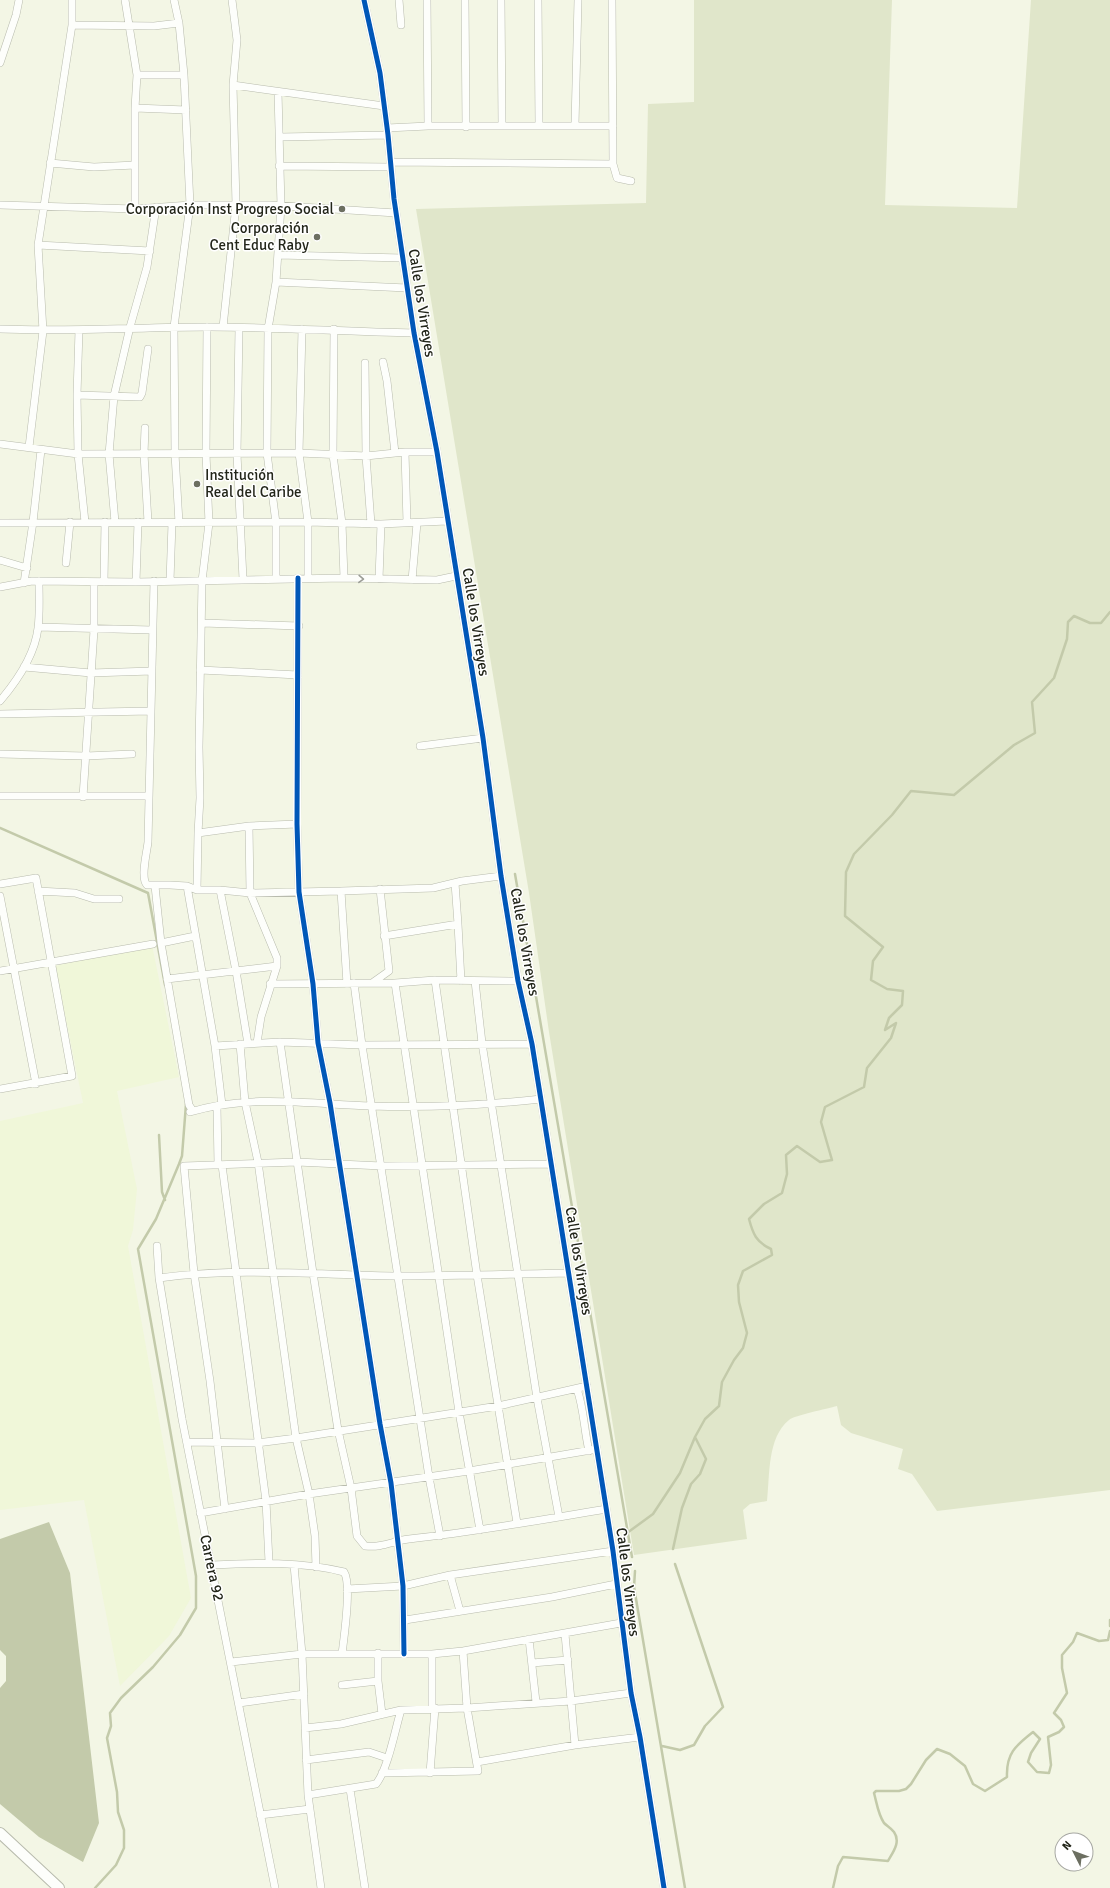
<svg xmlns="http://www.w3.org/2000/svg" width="1110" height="1888" font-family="Signika,sans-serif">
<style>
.built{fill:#f0f7d9}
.green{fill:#e0e6ca}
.water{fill:#c3caaa}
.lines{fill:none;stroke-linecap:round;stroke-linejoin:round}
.stream{stroke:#c3caaa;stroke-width:2.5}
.street-casing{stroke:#b8bbad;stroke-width:8}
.secondary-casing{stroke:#b8bbad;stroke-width:12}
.street{stroke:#fdfefb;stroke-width:7}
.secondary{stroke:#fdfefb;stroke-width:10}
.cycleway-casing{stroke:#fff;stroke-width:8}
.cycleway{stroke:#0057b8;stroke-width:5}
.oneway{stroke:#9b9d96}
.poi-dot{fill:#6c6f61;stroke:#fff;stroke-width:1.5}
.labels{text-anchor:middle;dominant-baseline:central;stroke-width:3;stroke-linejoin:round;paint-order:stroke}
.poi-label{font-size:15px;fill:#23261a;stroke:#fff;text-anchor:end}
.street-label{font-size:15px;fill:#23261a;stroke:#fff}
</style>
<rect width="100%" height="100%" fill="#f3f6e5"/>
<!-- built -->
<path class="built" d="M 152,945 L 179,1077 L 117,1091 L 137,1189 L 133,1230 L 128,1246 L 191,1598 L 169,1636 L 120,1686 L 84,1500 L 0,1510 L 0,1121 L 83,1103 L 55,966 Z"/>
<!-- green -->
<path class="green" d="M 694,0 L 892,0 L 885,205 L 1017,208 L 1031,0 L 1110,0 L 1110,1490 L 937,1511 L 912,1474 L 898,1469 L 903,1449 L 851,1433 L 841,1425 L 837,1406 C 827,1409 795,1415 789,1420 C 767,1438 770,1475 767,1501 L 750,1504 L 743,1510 L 747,1539 L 634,1555 L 549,1032 L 529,893 L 416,209 L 646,203 L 648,104 L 694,102 Z"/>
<!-- water -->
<path class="water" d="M 49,1522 L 70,1573 L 99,1823 L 83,1862 L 39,1837 L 0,1804 L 0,1688 L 6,1681 L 6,1656 L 0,1650 L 0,1539 Z"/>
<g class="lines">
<!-- stream -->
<path class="stream" d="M 0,828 L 148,893 L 165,985
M 515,874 L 632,1557
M 159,1135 L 162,1192 L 165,1200
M 627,1533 L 653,1514 L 680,1473 L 695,1437
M 673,1549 L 682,1508 L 691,1484 L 700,1474 L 706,1459 L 695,1437 L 705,1419 L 719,1406 L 722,1382 L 734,1360 L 743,1348 L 747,1333 L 739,1302 L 738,1285 L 743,1271 L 772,1255 L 771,1249 C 756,1242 753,1234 749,1219 L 764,1204 L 782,1193 L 787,1174 L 786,1155 L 797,1146 L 820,1162 L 832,1160 L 821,1122 L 825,1107 L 864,1087 L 867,1068 L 891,1038 L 896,1023 L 885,1030 L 889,1018 L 902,1005 L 903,991 L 887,989 L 871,980 L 873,961 L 883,947 L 845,916 L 846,872 L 854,854 L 892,815 L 911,791 L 954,795 L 1014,745 L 1035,733 L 1032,702 L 1054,678 L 1067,639 L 1068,622 L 1074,616 L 1090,623 L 1101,623 L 1110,612
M 635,1571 L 634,1587 L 685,1888
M 1110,1620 L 1110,1626
M 662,1746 L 680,1750 L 694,1745 L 705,1726 L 723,1707 L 675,1564
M 95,1888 L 116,1865 L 124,1848 L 124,1830 L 118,1812 L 117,1792 L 107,1738 L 111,1726 L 110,1713 L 121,1698 L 153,1667 L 180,1635 L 196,1608 L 196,1576 L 138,1249 L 156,1219 L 179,1164 L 182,1156 L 186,1104
M 833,1888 L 838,1866 L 843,1857 L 888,1861 C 893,1852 901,1842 894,1832 C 891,1828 887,1826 884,1823 C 878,1814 877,1804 874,1793 L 876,1791 L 899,1791 L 906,1789 L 911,1784 L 926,1760 L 937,1749 L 950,1754 L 965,1766 L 973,1784 L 985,1791 L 1007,1777 C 1006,1754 1015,1746 1033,1732 L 1040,1739 L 1031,1753 L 1028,1762 L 1037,1772 L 1049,1773 L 1051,1765 L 1048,1737 L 1059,1732 L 1064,1727 L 1061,1720 L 1054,1713 L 1067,1693 L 1062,1668 L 1062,1655 L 1073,1642 L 1077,1633 L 1099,1641 L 1108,1640 L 1110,1631"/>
<defs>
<path id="street" d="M 125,0 L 137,75 L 135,108 L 135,209
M 174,0 L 179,23 L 184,75 L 190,205 L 174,327 L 175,454 L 179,523
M 364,0 L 380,73 L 388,135 L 394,199 L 414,333 L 437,452 L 483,738 L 501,876 L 518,981 L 532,1044 L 613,1551 L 631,1693 L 640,1737 L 664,1888
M 399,0 L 401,25
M 427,0 L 428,126
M 465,0 L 466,127
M 501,0 L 502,126
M 538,0 L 539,125
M 612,0 L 613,164 L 617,178 L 631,181
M 72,25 L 154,26 L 179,23
M 0,63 L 16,15 L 19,0
M 137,75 L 184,75
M 233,85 L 384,106
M 135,108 L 186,110
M 575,125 L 578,0
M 387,128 L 428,126 L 613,126
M 280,137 L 388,135
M 391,162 L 613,164
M 50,163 L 94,167 L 135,165
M 279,166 L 391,167
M 0,205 L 135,209 L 190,205 L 270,205 L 396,213
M 38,245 L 150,251
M 278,255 L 403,258
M 276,282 L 407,288
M 223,327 L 236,205 L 233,85 L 237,40 L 232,0
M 239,328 L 237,454 L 243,579
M 0,329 C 70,332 141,327 211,327 C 279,327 346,332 414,333
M 302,329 L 299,453 L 308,522 L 308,578
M 334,329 L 333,455 L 342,523 L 344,578
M 79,330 L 77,395 L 78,454 L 85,522
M 383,362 L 387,381 L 395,453
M 365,363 L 366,456 L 371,524
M 77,395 L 140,397 L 142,393 L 148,349
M 145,428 L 144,454 L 148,522
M 0,444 L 78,454 L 299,453 L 366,456 L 405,452 L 437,452
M 29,447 L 43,331 L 38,245 L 72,25 L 72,0
M 405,452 L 407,523
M 115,522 L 109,454 L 114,396 L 130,327 L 147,267 L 156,207
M 0,523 L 308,522 L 381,524 L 447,521
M 0,560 L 27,568
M 66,563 L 70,522
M 276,578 L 276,523 L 267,453 L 268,329 L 276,282 L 281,206 L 278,92
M 298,578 L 297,824 L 299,892 L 313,984 L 318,1043 L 330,1103 L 380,1424 L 391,1483 L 403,1586 L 404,1654
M 379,579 L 381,524
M 412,580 L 417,523
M 154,581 L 148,842 C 147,852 140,878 147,885 L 170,885 L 187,886 L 197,890 L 220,890 L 250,893 L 341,891 L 433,888 L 462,881 L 501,876
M 170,581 L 172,523
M 104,582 L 105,522
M 136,582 L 138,522
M 24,583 L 33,522 L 41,450
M 0,587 L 32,581 L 136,582 L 344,578 L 437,580 L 456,576
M 202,623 L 299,626
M 38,627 L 152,630
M 24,667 L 91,673 L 152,671
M 200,670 L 298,675
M 0,701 C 17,681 35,654 38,628 C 40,613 39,596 39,581
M 0,714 L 151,711
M 420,746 L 483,738
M 0,754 L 86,756 L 132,754
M 0,796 L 148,796
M 83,797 L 94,630 L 94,582
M 249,826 L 250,893 L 277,958 L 277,966 L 261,1017 L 257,1043
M 198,833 L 249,826 L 297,824
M 0,884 L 36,878 L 72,1076 L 0,1089
M 155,886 L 161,943 L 189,1105 L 193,1111
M 187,886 L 215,1046 L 222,1105
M 197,890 L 198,833 L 200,798 L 199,747 L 202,581 L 209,523 L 206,454 L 207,327
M 220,890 L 236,971 L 248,1044
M 38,891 L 75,893 L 94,899 L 119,899
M 341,891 L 347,984
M 0,896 L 36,1084
M 458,924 L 461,981
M 384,936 L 458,924 L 455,883
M 161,943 L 195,936
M 0,971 L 153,944
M 167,979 L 277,966
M 435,980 L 477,1275 L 517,1523
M 475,981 L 482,1043 L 537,1398 L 559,1517
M 354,983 L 362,1045 L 429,1477 L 440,1536
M 372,983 L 389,971 L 380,889
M 395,983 L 459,1412 L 480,1530
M 270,984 L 395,983 L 435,980 L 518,981
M 280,1042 L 313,1273 L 338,1430 L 351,1488 L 357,1536 L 365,1546 C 383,1548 392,1541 409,1539 C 475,1532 541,1520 606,1509
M 240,1044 L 245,1102 L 258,1162 L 296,1438 L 309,1494 L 315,1536 L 316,1567
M 215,1046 L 280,1042 L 362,1045 L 532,1044
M 217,1106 L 218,1165
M 190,1112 C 249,1094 311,1104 371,1106 C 427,1108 485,1105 541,1099
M 222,1165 L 266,1501 L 269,1562
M 157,1246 L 159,1278 L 182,1419 L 275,1888
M 159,1278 C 239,1267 319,1275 399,1276 C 455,1276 512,1274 569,1273
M 577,1389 C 584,1409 584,1430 589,1451
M 188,1442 L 257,1443 L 296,1438 L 498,1406 L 587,1386
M 225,1509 L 210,1381 L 194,1273 L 184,1166 L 297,1162 L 382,1166 L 551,1164
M 200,1513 L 309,1494 L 469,1471 L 597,1449
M 212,1565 C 256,1563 301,1561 344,1572 C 352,1584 344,1637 342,1654
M 294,1565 L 302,1654 L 308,1795 L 321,1888
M 450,1575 L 460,1611
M 347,1589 L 403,1586 L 450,1575 L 613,1551
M 405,1620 L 552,1597 L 616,1584
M 565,1634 L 575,1745
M 529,1639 L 536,1702
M 378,1653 L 378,1681 L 382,1714
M 231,1662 L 302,1654 L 432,1654 L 463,1651 L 621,1623
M 532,1663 L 568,1660
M 342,1685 L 378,1681
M 239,1703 L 304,1694
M 432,1709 L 432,1654
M 305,1728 L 341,1724 L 401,1710 L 467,1708 L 571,1701 L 631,1693
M 306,1760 L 369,1752 L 387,1758
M 477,1762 L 575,1745 L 640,1737
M 382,1773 L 478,1771 L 467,1708 L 463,1651
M 430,1773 L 435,1708
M 350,1789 L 365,1888
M 308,1795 L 376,1784 C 388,1769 395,1730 401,1710
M 260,1815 L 310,1809"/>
<path id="secondary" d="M 0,1833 L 59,1888"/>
</defs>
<!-- street casing -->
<use href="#street" class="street-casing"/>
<!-- secondary casing -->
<use href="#secondary" class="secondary-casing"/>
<!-- street -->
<use href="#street" class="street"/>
<!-- secondary -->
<use href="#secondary" class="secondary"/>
<defs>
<path id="cycleway" d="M 364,0 L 380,73 L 388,135 L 394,199 L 414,333 L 437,452 L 483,738 L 501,876 L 518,981 L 532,1044 L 613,1551 L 631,1693 L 640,1737 L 664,1888
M 298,578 L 297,824 L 299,892 L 313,984 L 318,1043 L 330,1103 L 380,1424 L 391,1483 L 403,1586 L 404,1654"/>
</defs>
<!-- cycleway casing -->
<use href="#cycleway" class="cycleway-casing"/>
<!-- cycleway -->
<use href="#cycleway" class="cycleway"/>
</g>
<!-- one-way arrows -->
<defs><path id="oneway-chevron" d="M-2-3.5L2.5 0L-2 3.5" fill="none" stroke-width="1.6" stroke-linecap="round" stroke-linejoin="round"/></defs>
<use class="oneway" href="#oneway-chevron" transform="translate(361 579) rotate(2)"/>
<!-- markers -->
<g class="poi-dot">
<circle cx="342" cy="209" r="4"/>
<circle cx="317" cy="237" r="4"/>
<circle cx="197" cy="484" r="4"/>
</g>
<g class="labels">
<!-- poi labels -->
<g class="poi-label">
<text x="334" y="209">Corporación Inst Progreso Social</text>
<text x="309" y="228">Corporación<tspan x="309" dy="17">Cent Educ Raby</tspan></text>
<text x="205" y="475" text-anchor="start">Institución<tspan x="205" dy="17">Real del Caribe</tspan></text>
</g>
<!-- street labels -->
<g class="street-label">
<text transform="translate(422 303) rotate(81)">Calle los Virreyes</text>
<text transform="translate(476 622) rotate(81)">Calle los Virreyes</text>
<text transform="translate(525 942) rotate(80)">Calle los Virreyes</text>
<text transform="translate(579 1261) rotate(81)">Calle los Virreyes</text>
<text transform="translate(212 1568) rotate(78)">Carrera 92</text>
<text transform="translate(628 1582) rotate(83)">Calle los Virreyes</text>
</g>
</g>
<!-- north arrow -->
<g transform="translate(1074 1852) rotate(312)"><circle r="19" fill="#ffffff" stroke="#a7a8a3"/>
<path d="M0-3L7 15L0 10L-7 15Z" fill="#6c6f61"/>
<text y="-6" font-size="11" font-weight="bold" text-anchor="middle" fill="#23261a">N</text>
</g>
</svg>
